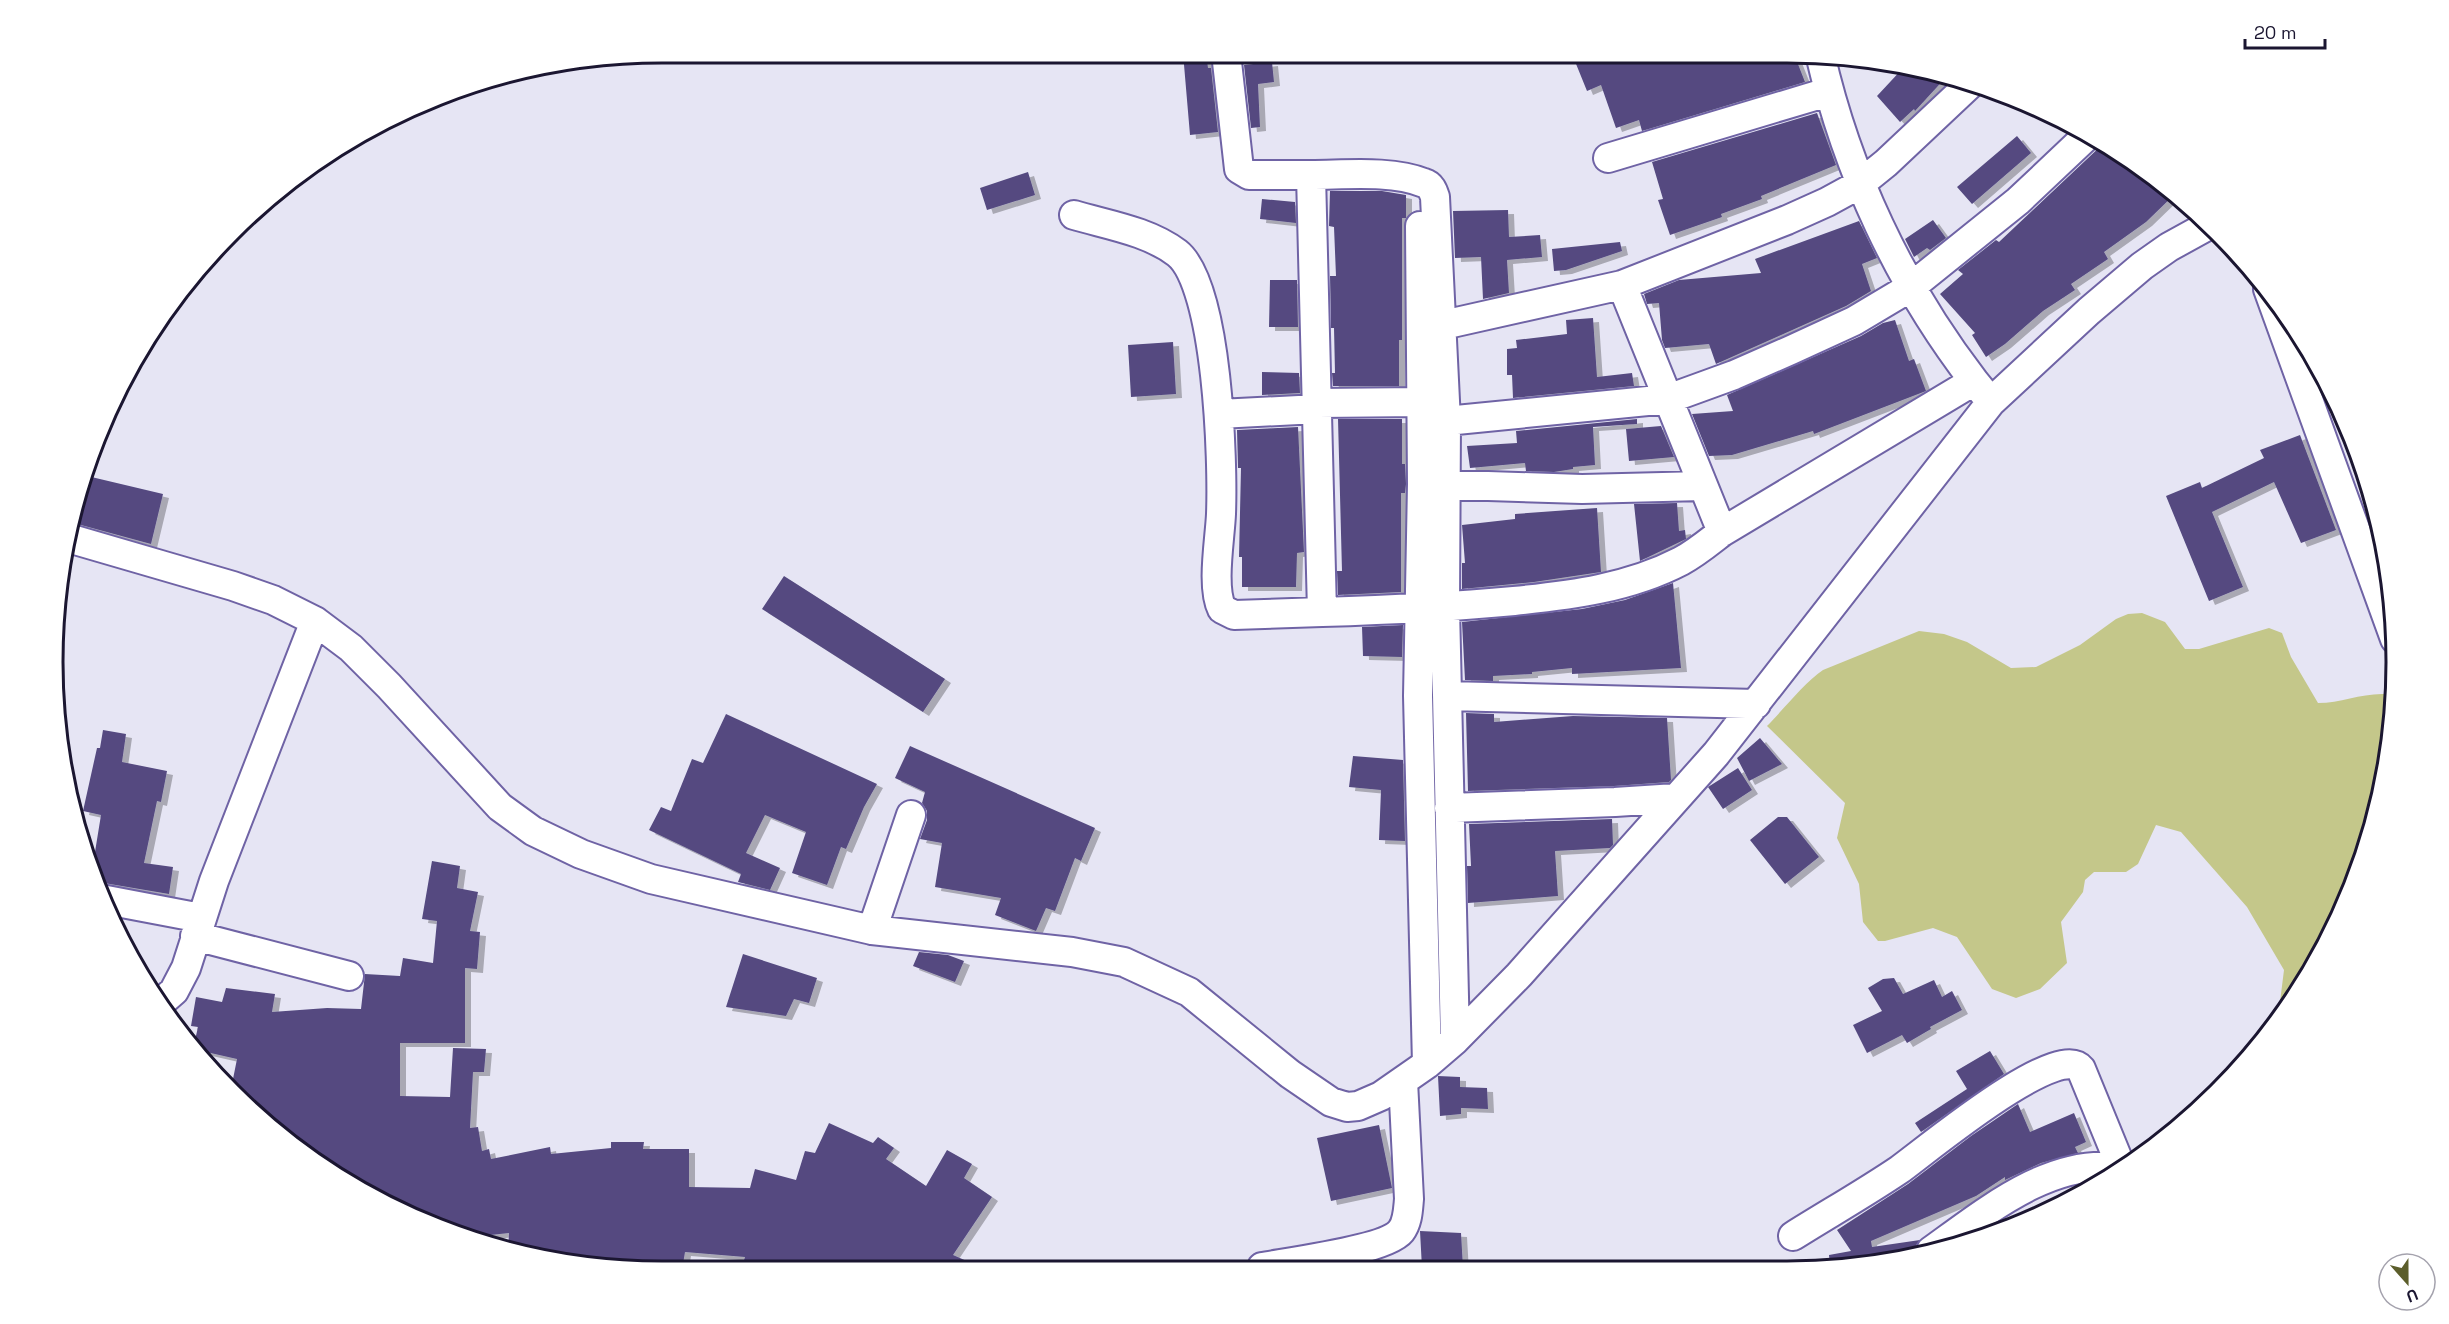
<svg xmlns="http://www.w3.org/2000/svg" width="2449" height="1324" font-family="'Space Grotesk',sans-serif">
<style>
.green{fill:#c4c78a}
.building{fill:#544a80;filter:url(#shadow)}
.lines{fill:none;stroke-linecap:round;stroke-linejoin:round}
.street-casing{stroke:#6f63a5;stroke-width:32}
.street{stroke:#fff;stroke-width:28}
.rim{fill:none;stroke:#1b1631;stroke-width:3}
</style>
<defs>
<filter id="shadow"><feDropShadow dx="6" dy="4" stdDeviation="0" flood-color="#0004"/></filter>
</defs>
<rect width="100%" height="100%" fill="#e6e5f4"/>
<!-- green -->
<path class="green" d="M 2142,613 L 2165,622 L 2185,649 L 2199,649 L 2269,628 L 2282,633 L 2291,657 L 2318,703 C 2341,703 2362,693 2385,694 L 2392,705 L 2391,741 L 2364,858 L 2315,966 L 2278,1018 L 2284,970 L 2247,907 L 2181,832 L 2156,825 L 2138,864 L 2126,872 L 2094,872 L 2085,880 L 2083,892 L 2061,922 L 2067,963 L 2040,989 L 2016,998 L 1992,989 L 1957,937 L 1933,928 L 1885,941 L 1878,941 L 1863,922 L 1859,884 L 1837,838 L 1845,803 L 1767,726 C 1783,710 1805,682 1823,670 L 1919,631 L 1944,634 L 1967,642 L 2011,668 L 2036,667 L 2080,645 L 2116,619 L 2128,614 Z"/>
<!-- building -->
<path class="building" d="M 1183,53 L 1206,53 L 1208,68 L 1211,68 L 1218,132 L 1190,135 Z
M 1572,54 L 1794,54 L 1805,82 L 1642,131 L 1639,120 L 1616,128 L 1601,85 L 1587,91 Z
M 1272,62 L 1274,82 L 1258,84 L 1260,127 L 1251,128 L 1244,65 Z
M 1904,67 L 1948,75 L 1915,111 L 1914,109 L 1900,122 L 1877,96 Z
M 1817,113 L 1836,165 L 1761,196 L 1762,199 L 1721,214 L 1722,217 L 1670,235 L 1658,200 L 1663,199 L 1652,162 Z
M 2017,136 L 2031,153 L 1972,204 L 1957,187 Z
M 2104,143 L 2175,194 L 2146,222 L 2104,252 L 2108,259 L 2071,284 L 2075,290 L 2043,311 L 2005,344 L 1986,357 L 1972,335 L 1975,333 L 1940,294 L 1963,274 L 1958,270 L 1996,240 L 1999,242 Z
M 1028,172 L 1035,195 L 987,210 L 980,188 Z
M 1330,191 L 1382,191 L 1406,195 L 1406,218 L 1402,218 L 1402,340 L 1399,340 L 1399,386 L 1333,386 L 1332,373 L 1335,373 L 1334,328 L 1331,328 L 1330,276 L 1336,276 L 1334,227 L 1329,226 Z
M 1262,199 L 1295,202 L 1296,223 L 1260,219 Z
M 1508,210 L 1509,237 L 1540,235 L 1542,257 L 1507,260 L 1509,293 L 1483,299 L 1481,257 L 1455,258 L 1453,211 Z
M 1933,220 L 1946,238 L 1930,250 L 1927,248 L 1914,257 L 1905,239 Z
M 1859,221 L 1877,258 L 1862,264 L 1871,291 L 1846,306 L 1716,364 L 1709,344 L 1665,348 L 1662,340 L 1659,303 L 1647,304 L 1644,294 L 1679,280 L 1761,273 L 1755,259 Z
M 1620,242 L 1622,251 L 1566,270 L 1554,271 L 1552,249 Z
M 1270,280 L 1297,280 L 1298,327 L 1269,327 Z
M 1593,318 L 1597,377 L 1632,373 L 1634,386 L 1513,398 L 1512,375 L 1507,375 L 1507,349 L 1517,348 L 1516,340 L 1567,334 L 1566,320 Z
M 1895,320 L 1909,361 L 1914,359 L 1926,391 L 1814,434 L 1813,431 L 1732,455 L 1709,456 L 1692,414 L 1733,411 L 1727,395 L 1861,336 L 1883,323 Z
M 1173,342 L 1176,394 L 1131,397 L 1128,345 Z
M 1262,372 L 1299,373 L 1300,393 L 1262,395 Z
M 1338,419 L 1402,419 L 1402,464 L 1405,464 L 1406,484 L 1405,493 L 1401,493 L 1401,592 L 1338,595 L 1337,571 L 1342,571 Z
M 1637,419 L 1637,424 L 1593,427 L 1595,465 L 1573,467 L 1573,469 L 1554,472 L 1526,471 L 1525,463 L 1470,468 L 1467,446 L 1517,443 L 1516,431 Z
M 1661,426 L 1674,457 L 1629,461 L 1626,429 Z
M 1298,427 L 1304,552 L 1297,553 L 1296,587 L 1242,587 L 1242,557 L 1239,557 L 1241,468 L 1238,468 L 1237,430 Z
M 2300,435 L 2336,530 L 2301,543 L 2274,482 L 2212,512 L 2243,587 L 2209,601 L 2166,496 L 2200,482 L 2202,488 L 2264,458 L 2260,450 Z
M 83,475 L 163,494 L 151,544 L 70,522 L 73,505 Z
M 1677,503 L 1679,531 L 1685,530 L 1686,539 L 1640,561 L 1634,504 Z
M 1597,508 L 1601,572 L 1534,582 L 1462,589 L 1462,563 L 1465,563 L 1462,525 L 1515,519 L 1515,514 Z
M 784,576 L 945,679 L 923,712 L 762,609 Z
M 1673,583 L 1681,668 L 1572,674 L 1572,668 L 1532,672 L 1532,674 L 1493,676 L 1493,681 L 1465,680 L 1462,622 L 1582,609 L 1625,600 Z
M 1403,625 L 1402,657 L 1363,656 L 1362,627 Z
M 1466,713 L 1494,714 L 1494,722 L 1573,716 L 1667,718 L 1671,780 L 1669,782 L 1614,786 L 1468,791 Z
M 726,714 L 877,784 L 864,807 L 846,849 L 841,847 L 827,885 L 792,873 L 806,832 L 765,815 L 746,853 L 780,868 L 770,890 L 738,882 L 741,874 L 649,830 L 661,807 L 671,811 L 692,759 L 703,763 Z
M 103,730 L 126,734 L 122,762 L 167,771 L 161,802 L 157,801 L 144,863 L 173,867 L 169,894 L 104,883 L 95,884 L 86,856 L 94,858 L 101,815 L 83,811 L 97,748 L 100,748 Z
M 1760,738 L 1782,764 L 1749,781 L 1737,758 Z
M 910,746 L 1095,828 L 1081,861 L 1075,858 L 1055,911 L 1046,908 L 1036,931 L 995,915 L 1001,898 L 935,887 L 942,843 L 920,839 L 927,820 L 927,811 L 922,803 L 925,792 L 895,778 Z
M 1353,756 L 1403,760 L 1405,841 L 1379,840 L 1381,790 L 1349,787 Z
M 1738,768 L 1752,790 L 1723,809 L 1708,787 Z
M 1778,817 L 1787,817 L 1819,857 L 1785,884 L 1750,840 Z
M 1612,819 L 1613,845 L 1610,848 L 1555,851 L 1558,896 L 1468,903 L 1467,866 L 1471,866 L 1469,824 Z
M 432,861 L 460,866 L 457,888 L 478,892 L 470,931 L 480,932 L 477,969 L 465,968 L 465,1043 L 400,1043 L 400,1096 L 450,1097 L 453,1048 L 486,1049 L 484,1072 L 473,1072 L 470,1128 L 478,1127 L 482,1151 L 489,1149 L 491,1159 L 550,1147 L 551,1154 L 611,1148 L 611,1142 L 644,1142 L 643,1149 L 689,1149 L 689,1187 L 750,1188 L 755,1169 L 796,1180 L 805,1151 L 815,1153 L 829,1123 L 873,1143 L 878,1137 L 894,1148 L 886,1159 L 926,1186 L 947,1150 L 972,1164 L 964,1178 L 992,1197 L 953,1255 L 985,1269 L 741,1270 L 745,1257 L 685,1252 L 682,1270 L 617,1261 L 616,1269 L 508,1251 L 509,1233 L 472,1237 L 358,1190 L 291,1145 L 231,1089 L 237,1059 L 193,1049 L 198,1027 L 191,1026 L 196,997 L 222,1002 L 226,988 L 275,994 L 272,1012 L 327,1008 L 361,1009 L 365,974 L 400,976 L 403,958 L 433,963 L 437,921 L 422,919 Z
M 919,952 L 948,955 L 964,961 L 955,982 L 913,966 Z
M 743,954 L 817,978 L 809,1003 L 794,999 L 786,1016 L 726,1007 Z
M 1894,978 L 1903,994 L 1934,980 L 1942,997 L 1952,991 L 1962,1010 L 1930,1027 L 1931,1029 L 1907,1043 L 1902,1035 L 1867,1053 L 1853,1025 L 1882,1011 L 1868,988 L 1883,979 Z
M 1990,1051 L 2004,1074 L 1921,1132 L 1915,1123 L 1967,1089 L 1956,1071 Z
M 1438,1076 L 1460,1077 L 1460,1087 L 1487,1088 L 1488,1109 L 1461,1108 L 1461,1114 L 1440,1116 Z
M 2018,1104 L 2030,1132 L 2074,1113 L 2086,1142 L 2075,1147 L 2078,1153 L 2041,1163 L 2005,1180 L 2005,1177 L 1976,1196 L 1871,1241 L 1872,1247 L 1920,1240 L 1915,1247 L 1899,1259 L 1866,1266 L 1830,1266 L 1829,1255 L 1851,1251 L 1837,1230 L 1908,1184 L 1971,1136 Z
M 1379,1125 L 1392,1188 L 1331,1201 L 1317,1138 Z
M 1420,1231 L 1461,1233 L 1463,1268 L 1422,1268 Z"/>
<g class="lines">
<defs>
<path id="street" d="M 1226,53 L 1239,169 L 1249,175 L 1311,175
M 1820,54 C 1847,172 1900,285 1974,381
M 1608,158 L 1828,92
M 1074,215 C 1108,225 1148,231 1177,253 C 1218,285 1223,462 1221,514 C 1220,539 1211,587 1222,609 L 1234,615 L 1322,612
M 1420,226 L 1422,484 L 1418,696 L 1427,1064
M 1622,285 L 1722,532
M 2268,289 L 2395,639
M 1443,325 L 1622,285 L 1787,220 L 1827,202 L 1860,184 L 1886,163 L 1970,84
M 1318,403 L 1421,402
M 1219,414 L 1318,409
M 1446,421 L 1668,399 L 1734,375 L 1791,350 L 1854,321 L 1911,287 L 2018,201 L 2090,133
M 1427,484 L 1582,489 L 1703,486
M 68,538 L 233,586 L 273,600 L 315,621 L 351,648 L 389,686 L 500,807 L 533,831 L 581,854 L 651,879 L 872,930 L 1072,952 L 1124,962 L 1189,992 L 1290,1074 L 1331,1102 L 1347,1107 L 1358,1106 L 1381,1096 L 1427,1064 L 1455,1040 L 1519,975 L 1716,754 L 1991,402 L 2089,311 L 2142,266 L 2169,247 L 2209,225
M 1448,696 L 1756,704
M 1449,808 L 1615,802 L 1676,798
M 101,899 L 201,918
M 872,930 L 911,815
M 195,936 L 349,976
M 158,1005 L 174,991 L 186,968 L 214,881 L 315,621
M 1455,1040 L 1445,608 L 1446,421 L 1435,197 C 1433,191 1431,185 1424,183 C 1392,170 1345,175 1311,175 L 1322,612 C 1387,610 1450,607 1514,601 C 1572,595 1629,588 1681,561 C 1696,553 1709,542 1722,532 L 1974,381 L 1991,402
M 1793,1236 C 1828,1214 1865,1193 1899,1170 C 1923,1153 2058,1040 2081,1069 L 2122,1169
M 1931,1251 C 1984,1213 2055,1154 2124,1169
M 1262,1267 C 1290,1262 1386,1250 1401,1231 C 1408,1222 1408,1209 1409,1199 L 1403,1081"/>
</defs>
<!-- street casing -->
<use href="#street" class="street-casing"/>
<!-- street -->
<use href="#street" class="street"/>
</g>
<!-- crop -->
<path d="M0 0H2449V1324H0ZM662 63H1787A599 599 0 0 1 2386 662V662A599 599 0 0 1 1787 1261H662A599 599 0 0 1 63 662V662A599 599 0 0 1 662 63Z" fill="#fff" fill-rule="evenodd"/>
<path class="rim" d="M662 63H1787A599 599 0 0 1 2386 662V662A599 599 0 0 1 1787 1261H662A599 599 0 0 1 63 662V662A599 599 0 0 1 662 63Z"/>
<!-- north arrow -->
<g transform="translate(2407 1282) rotate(159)"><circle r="28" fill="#ffffff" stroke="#a4a2ad" stroke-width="1.5"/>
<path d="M0-4.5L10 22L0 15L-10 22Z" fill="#5c5e2b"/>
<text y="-9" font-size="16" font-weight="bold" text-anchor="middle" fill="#1b1631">U</text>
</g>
<!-- scale -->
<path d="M2245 39v9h80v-9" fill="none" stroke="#1b1631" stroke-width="3"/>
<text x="2254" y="39" font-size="18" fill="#1b1631" stroke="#ffffff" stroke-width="4.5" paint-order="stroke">20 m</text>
</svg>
